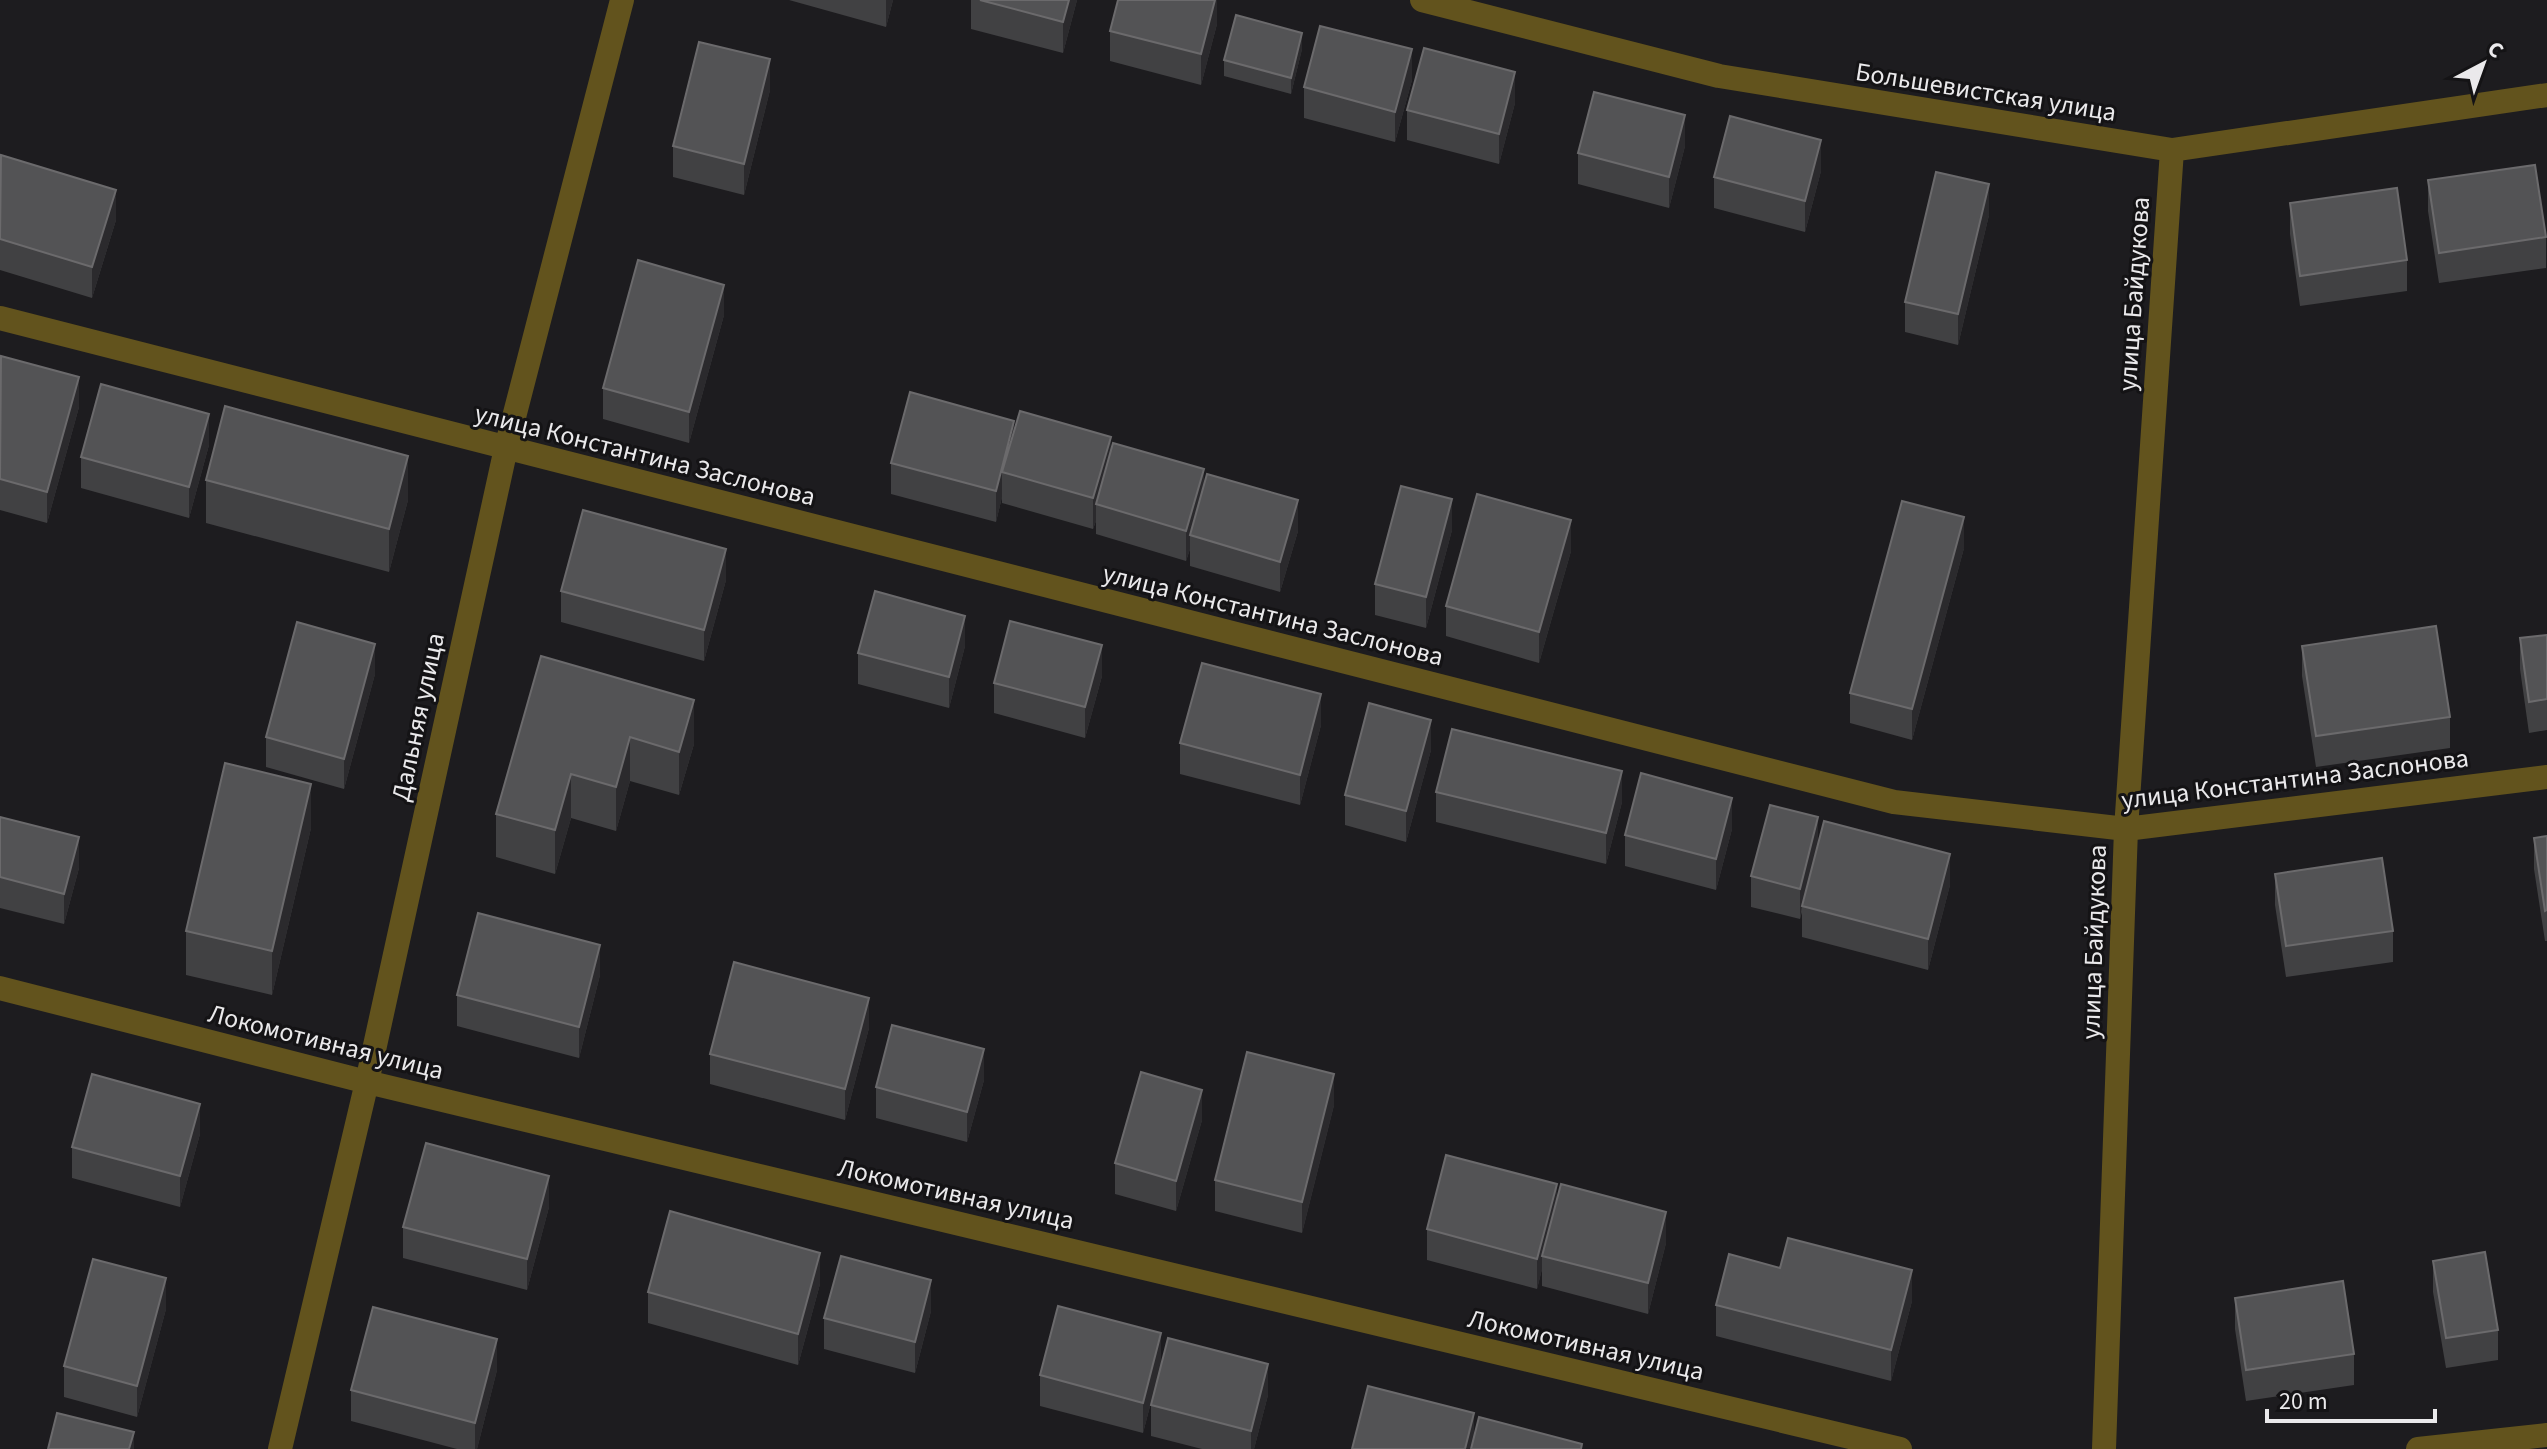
<svg xmlns="http://www.w3.org/2000/svg" width="2547" height="1449" font-family="'Source Sans 3',sans-serif">
<style>
.lines{fill:none;stroke-linecap:round;stroke-linejoin:round}
.street{stroke:#62531d;stroke-width:24}
.wall{fill:#414143}
.shaded-wall{fill:#2b2a2d}
.building{fill:#535355;stroke:#6b6a6c;stroke-width:2}
.labels{text-anchor:middle;dominant-baseline:central;stroke-width:6;stroke-linejoin:round;paint-order:stroke}
.street-label{font-size:26px;fill:#eae9eb;stroke:#141315}
</style>
<rect width="100%" height="100%" fill="#1d1c1f"/>
<g class="lines">
<!-- street -->
<path class="street" d="M 1422,0 L 1719,76 L 2172,150 L 2547,95
M 0,318 L 1894,802 L 2126,829 L 2547,777
M 0,988 L 367,1082 L 1900,1449
M 280,1449 L 367,1082 L 506,448 L 622,0
M 2104,1449 L 2126,829 L 2172,150
M 2418,1449 L 2547,1435"/>
</g>
<!-- wall -->
<path class="wall" d="M 789,0 L 893,0 L 886,27 Z
M 971,0 L 1077,0 L 1063,53 L 971,29 Z
M 1217,0 L 1217,24 L 1201,85 L 1110,61 L 1110,31 Z
M 1302,49 L 1291,94 L 1224,76 L 1224,60 Z
M 1412,80 L 1395,142 L 1304,118 L 1304,87 Z
M 770,90 L 744,195 L 673,177 L 673,146 Z
M 1515,103 L 1499,164 L 1407,140 L 1407,110 Z
M 1685,146 L 1669,208 L 1578,184 L 1578,153 Z
M 0,157 L 116,220 L 92,298 L 0,270 Z
M 1821,171 L 1805,232 L 1714,208 L 1714,177 Z
M 2428,180 L 2546,237 L 2546,268 L 2439,283 L 2428,211 Z
M 2290,203 L 2407,260 L 2407,291 L 2300,306 L 2290,234 Z
M 1989,215 L 1958,345 L 1905,332 L 1905,302 Z
M 724,315 L 689,443 L 603,419 L 603,388 Z
M 0,359 L 79,407 L 47,523 L 0,510 Z
M 1014,431 L 1111,450 L 1204,486 L 1298,531 L 1280,592 L 1190,566 L 1190,549 L 1186,561 L 1096,534 L 1096,521 L 1093,529 L 1002,503 L 1002,497 L 996,522 L 891,494 L 891,463 Z
M 209,445 L 189,518 L 81,488 L 81,457 Z
M 206,480 L 408,500 L 389,572 L 206,523 Z
M 1452,530 L 1426,628 L 1375,615 L 1375,584 Z
M 1964,548 L 1912,740 L 1850,723 L 1850,693 Z
M 1571,551 L 1539,663 L 1446,636 L 1446,606 Z
M 726,580 L 704,661 L 561,622 L 561,591 Z
M 2547,635 L 2547,730 L 2529,733 L 2520,669 L 2520,638 Z
M 965,646 L 949,708 L 858,684 L 858,653 Z
M 2302,646 L 2450,717 L 2450,748 L 2316,767 L 2302,676 Z
M 541,656 L 694,744 L 679,795 L 630,781 L 616,831 L 571,818 L 555,874 L 496,857 L 496,814 Z
M 375,674 L 344,789 L 266,767 L 266,737 Z
M 1102,676 L 1085,738 L 994,713 L 994,683 Z
M 1321,725 L 1300,805 L 1180,774 L 1180,743 Z
M 1431,750 L 1406,842 L 1345,825 L 1345,795 Z
M 1436,792 L 1622,802 L 1606,864 L 1436,822 Z
M 0,817 L 79,868 L 64,924 L 0,908 Z
M 311,828 L 272,995 L 186,975 L 186,931 Z
M 1732,829 L 1716,890 L 1625,866 L 1625,835 Z
M 2547,836 L 2547,941 L 2545,941 L 2534,869 L 2534,838 Z
M 1818,842 L 1950,885 L 1928,970 L 1802,937 L 1802,912 L 1800,919 L 1751,907 L 1751,876 Z
M 2275,874 L 2393,931 L 2393,962 L 2286,977 L 2275,905 Z
M 600,975 L 579,1058 L 457,1026 L 457,995 Z
M 869,1028 L 845,1120 L 710,1084 L 710,1054 Z
M 984,1080 L 967,1142 L 876,1118 L 876,1087 Z
M 1334,1105 L 1302,1233 L 1215,1211 L 1215,1180 Z
M 1202,1120 L 1176,1211 L 1115,1194 L 1115,1163 Z
M 200,1134 L 180,1207 L 72,1178 L 72,1147 Z
M 1557,1201 L 1666,1243 L 1648,1314 L 1542,1286 L 1542,1269 L 1537,1289 L 1427,1260 L 1427,1229 Z
M 549,1207 L 527,1290 L 403,1258 L 403,1227 Z
M 2433,1261 L 2498,1330 L 2498,1360 L 2446,1368 L 2433,1292 Z
M 1780,1268 L 1912,1301 L 1891,1381 L 1716,1336 L 1716,1305 Z
M 820,1284 L 798,1365 L 648,1323 L 648,1292 Z
M 2235,1298 L 2354,1354 L 2354,1385 L 2246,1401 L 2235,1329 Z
M 166,1309 L 137,1417 L 64,1397 L 64,1366 Z
M 931,1311 L 915,1373 L 824,1349 L 824,1318 Z
M 1161,1364 L 1143,1433 L 1040,1406 L 1040,1375 Z
M 497,1370 L 477,1449 L 457,1449 L 351,1421 L 351,1390 Z
M 1268,1395 L 1254,1449 L 1202,1449 L 1151,1436 L 1151,1405 Z"/>
<!-- shaded-wall -->
<path class="shaded-wall" d="M 886,0 L 893,0 L 886,27 Z
M 1069,0 L 1077,0 L 1063,53 L 1063,22 Z
M 1215,0 L 1217,0 L 1217,24 L 1201,85 L 1201,54 Z
M 1302,33 L 1302,49 L 1291,94 L 1291,78 Z
M 1412,49 L 1412,80 L 1395,142 L 1395,112 Z
M 770,59 L 770,90 L 744,195 L 744,164 Z
M 1515,72 L 1515,103 L 1499,164 L 1499,134 Z
M 1685,115 L 1685,146 L 1669,208 L 1669,177 Z
M 1821,140 L 1821,171 L 1805,232 L 1805,201 Z
M 1989,184 L 1989,215 L 1958,345 L 1958,314 Z
M 116,190 L 116,220 L 92,298 L 92,267 Z
M 724,285 L 724,315 L 689,443 L 689,412 Z
M 79,377 L 79,407 L 47,523 L 47,492 Z
M 209,414 L 209,445 L 189,518 L 189,487 Z
M 1014,421 L 1014,452 L 1002,472 L 1002,497 L 996,522 L 996,491 Z
M 1111,437 L 1111,468 L 1096,504 L 1096,521 L 1093,529 L 1093,498 Z
M 408,456 L 408,500 L 389,572 L 389,529 Z
M 1204,469 L 1204,500 L 1190,535 L 1190,549 L 1186,561 L 1186,531 Z
M 1452,499 L 1452,530 L 1426,628 L 1426,597 Z
M 1298,500 L 1298,531 L 1280,592 L 1280,562 Z
M 1964,517 L 1964,548 L 1912,740 L 1912,709 Z
M 1571,520 L 1571,551 L 1539,663 L 1539,632 Z
M 726,549 L 726,580 L 704,661 L 704,630 Z
M 965,616 L 965,646 L 949,708 L 949,677 Z
M 375,644 L 375,674 L 344,789 L 344,759 Z
M 1102,645 L 1102,676 L 1085,738 L 1085,707 Z
M 1321,694 L 1321,725 L 1300,805 L 1300,775 Z
M 694,700 L 694,744 L 679,795 L 679,752 Z
M 1431,720 L 1431,750 L 1406,842 L 1406,811 Z
M 630,737 L 630,781 L 616,831 L 616,787 Z
M 1622,771 L 1622,802 L 1606,864 L 1606,833 Z
M 571,774 L 571,818 L 555,874 L 555,830 Z
M 311,784 L 311,828 L 272,995 L 272,951 Z
M 1732,798 L 1732,829 L 1716,890 L 1716,859 Z
M 1818,817 L 1818,848 L 1802,906 L 1800,919 L 1800,889 Z
M 79,837 L 79,868 L 64,924 L 64,894 Z
M 1950,854 L 1950,885 L 1928,970 L 1928,939 Z
M 600,945 L 600,975 L 579,1058 L 579,1027 Z
M 869,998 L 869,1028 L 845,1120 L 845,1089 Z
M 984,1049 L 984,1080 L 967,1142 L 967,1112 Z
M 1334,1074 L 1334,1105 L 1302,1233 L 1302,1202 Z
M 1202,1090 L 1202,1120 L 1176,1211 L 1176,1181 Z
M 200,1104 L 200,1134 L 180,1207 L 180,1176 Z
M 549,1176 L 549,1207 L 527,1290 L 527,1259 Z
M 1557,1184 L 1557,1215 L 1542,1256 L 1542,1269 L 1537,1289 L 1537,1259 Z
M 1666,1212 L 1666,1243 L 1648,1314 L 1648,1283 Z
M 820,1253 L 820,1284 L 798,1365 L 798,1334 Z
M 1912,1270 L 1912,1301 L 1891,1381 L 1891,1350 Z
M 166,1278 L 166,1309 L 137,1417 L 137,1386 Z
M 931,1280 L 931,1311 L 915,1373 L 915,1342 Z
M 1161,1333 L 1161,1364 L 1143,1433 L 1143,1403 Z
M 497,1339 L 497,1370 L 477,1449 L 475,1449 L 475,1423 Z
M 1268,1364 L 1268,1395 L 1254,1449 L 1251,1449 L 1251,1431 Z
M 1474,1413 L 1474,1444 L 1472,1449 L 1465,1449 Z
M 134,1432 L 134,1449 L 129,1449 Z"/>
<!-- building -->
<path class="building" d="M 980,0 L 1069,0 L 1063,22 Z
M 1118,0 L 1215,0 L 1201,54 L 1110,31 Z
M 1236,15 L 1302,33 L 1291,78 L 1224,60 Z
M 1320,26 L 1412,49 L 1395,112 L 1304,87 Z
M 699,42 L 770,59 L 744,164 L 673,146 Z
M 1424,48 L 1515,72 L 1499,134 L 1407,110 Z
M 1594,92 L 1685,115 L 1669,177 L 1578,153 Z
M 1730,116 L 1821,140 L 1805,201 L 1714,177 Z
M 1,155 L 116,190 L 92,267 L 0,239 Z
M 2535,165 L 2546,237 L 2439,253 L 2428,180 Z
M 1936,172 L 1989,184 L 1958,314 L 1905,302 Z
M 2397,188 L 2407,260 L 2300,276 L 2290,203 Z
M 638,260 L 724,285 L 689,412 L 603,388 Z
M 1,356 L 79,377 L 47,492 L 0,479 Z
M 101,384 L 209,414 L 189,487 L 81,457 Z
M 910,392 L 1014,421 L 996,491 L 891,463 Z
M 225,406 L 408,456 L 389,529 L 206,480 Z
M 1020,411 L 1111,437 L 1093,498 L 1002,472 Z
M 1113,443 L 1204,469 L 1186,531 L 1096,504 Z
M 1207,474 L 1298,500 L 1280,562 L 1190,535 Z
M 1401,486 L 1452,499 L 1426,597 L 1375,584 Z
M 1477,494 L 1571,520 L 1539,632 L 1446,606 Z
M 1902,501 L 1964,517 L 1912,709 L 1850,693 Z
M 583,510 L 726,549 L 704,630 L 561,591 Z
M 875,591 L 965,616 L 949,677 L 858,653 Z
M 1010,621 L 1102,645 L 1085,707 L 994,683 Z
M 297,622 L 375,644 L 344,759 L 266,737 Z
M 2436,626 L 2450,717 L 2316,736 L 2302,646 Z
M 2547,635 L 2547,699 L 2529,702 L 2520,638 Z
M 541,656 L 694,700 L 679,752 L 630,737 L 616,787 L 571,774 L 555,830 L 496,814 Z
M 1202,663 L 1321,694 L 1300,775 L 1180,743 Z
M 1369,703 L 1431,720 L 1406,811 L 1345,795 Z
M 1452,729 L 1622,771 L 1606,833 L 1436,792 Z
M 225,763 L 311,784 L 272,951 L 186,931 Z
M 1641,773 L 1732,798 L 1716,859 L 1625,835 Z
M 1770,805 L 1818,817 L 1800,889 L 1751,876 Z
M 0,817 L 79,837 L 64,894 L 0,877 Z
M 1824,821 L 1950,854 L 1928,939 L 1802,906 Z
M 2547,836 L 2547,910 L 2545,911 L 2534,838 Z
M 2382,858 L 2393,931 L 2286,946 L 2275,874 Z
M 478,913 L 600,945 L 579,1027 L 457,995 Z
M 734,962 L 869,998 L 845,1089 L 710,1054 Z
M 892,1025 L 984,1049 L 967,1112 L 876,1087 Z
M 1247,1052 L 1334,1074 L 1302,1202 L 1215,1180 Z
M 1141,1072 L 1202,1090 L 1176,1181 L 1115,1163 Z
M 92,1074 L 200,1104 L 180,1176 L 72,1147 Z
M 426,1143 L 549,1176 L 527,1259 L 403,1227 Z
M 1446,1155 L 1557,1184 L 1537,1259 L 1427,1229 Z
M 1561,1184 L 1666,1212 L 1648,1283 L 1542,1256 Z
M 670,1211 L 820,1253 L 798,1334 L 648,1292 Z
M 1788,1238 L 1912,1270 L 1891,1350 L 1716,1305 L 1729,1254 L 1780,1268 Z
M 2485,1252 L 2498,1330 L 2446,1338 L 2433,1261 Z
M 841,1256 L 931,1280 L 915,1342 L 824,1318 Z
M 93,1259 L 166,1278 L 137,1386 L 64,1366 Z
M 2343,1281 L 2354,1354 L 2246,1370 L 2235,1298 Z
M 1058,1306 L 1161,1333 L 1143,1403 L 1040,1375 Z
M 373,1307 L 497,1339 L 475,1423 L 351,1390 Z
M 1168,1338 L 1268,1364 L 1251,1431 L 1151,1405 Z
M 1368,1386 L 1474,1413 L 1465,1449 L 1352,1449 Z
M 57,1413 L 134,1432 L 129,1449 L 48,1449 Z
M 1479,1417 L 1582,1444 L 1581,1449 L 1471,1449 Z"/>
<g class="labels">
<!-- street labels -->
<g class="street-label">
<text transform="translate(1986 92) rotate(9)">Большевистская улица</text>
<text transform="translate(2134 294) rotate(-86)">улица Байдукова</text>
<text transform="translate(645 455) rotate(14)">улица Константина Заслонова</text>
<text transform="translate(1273 615) rotate(14)">улица Константина Заслонова</text>
<text transform="translate(418 717) rotate(-78)">Дальняя улица</text>
<text transform="translate(2295 779) rotate(-7)">улица Константина Заслонова</text>
<text transform="translate(2094 942) rotate(-88)">улица Байдукова</text>
<text transform="translate(326 1042) rotate(14)">Локомотивная улица</text>
<text transform="translate(956 1194) rotate(13)">Локомотивная улица</text>
<text transform="translate(1586 1345) rotate(13)">Локомотивная улица</text>
</g>
</g>
<!-- north arrow -->
<g transform="translate(2483 64) rotate(41)" stroke="#141315" stroke-width="6" paint-order="stroke">
<path d="M0-6L14 30L0 20L-14 30Z" fill="#eae9eb"/>
<text y="-12" font-size="22" font-weight="bold" text-anchor="middle" fill="#eae9eb">С</text>
</g>
<!-- scale -->
<path d="M2267 1409v12h168v-12" fill="none" stroke="#eae9eb" stroke-width="4"/>
<text x="2279" y="1409" font-size="24" fill="#eae9eb" stroke="#141315" stroke-width="6" paint-order="stroke">20 m</text>
</svg>
